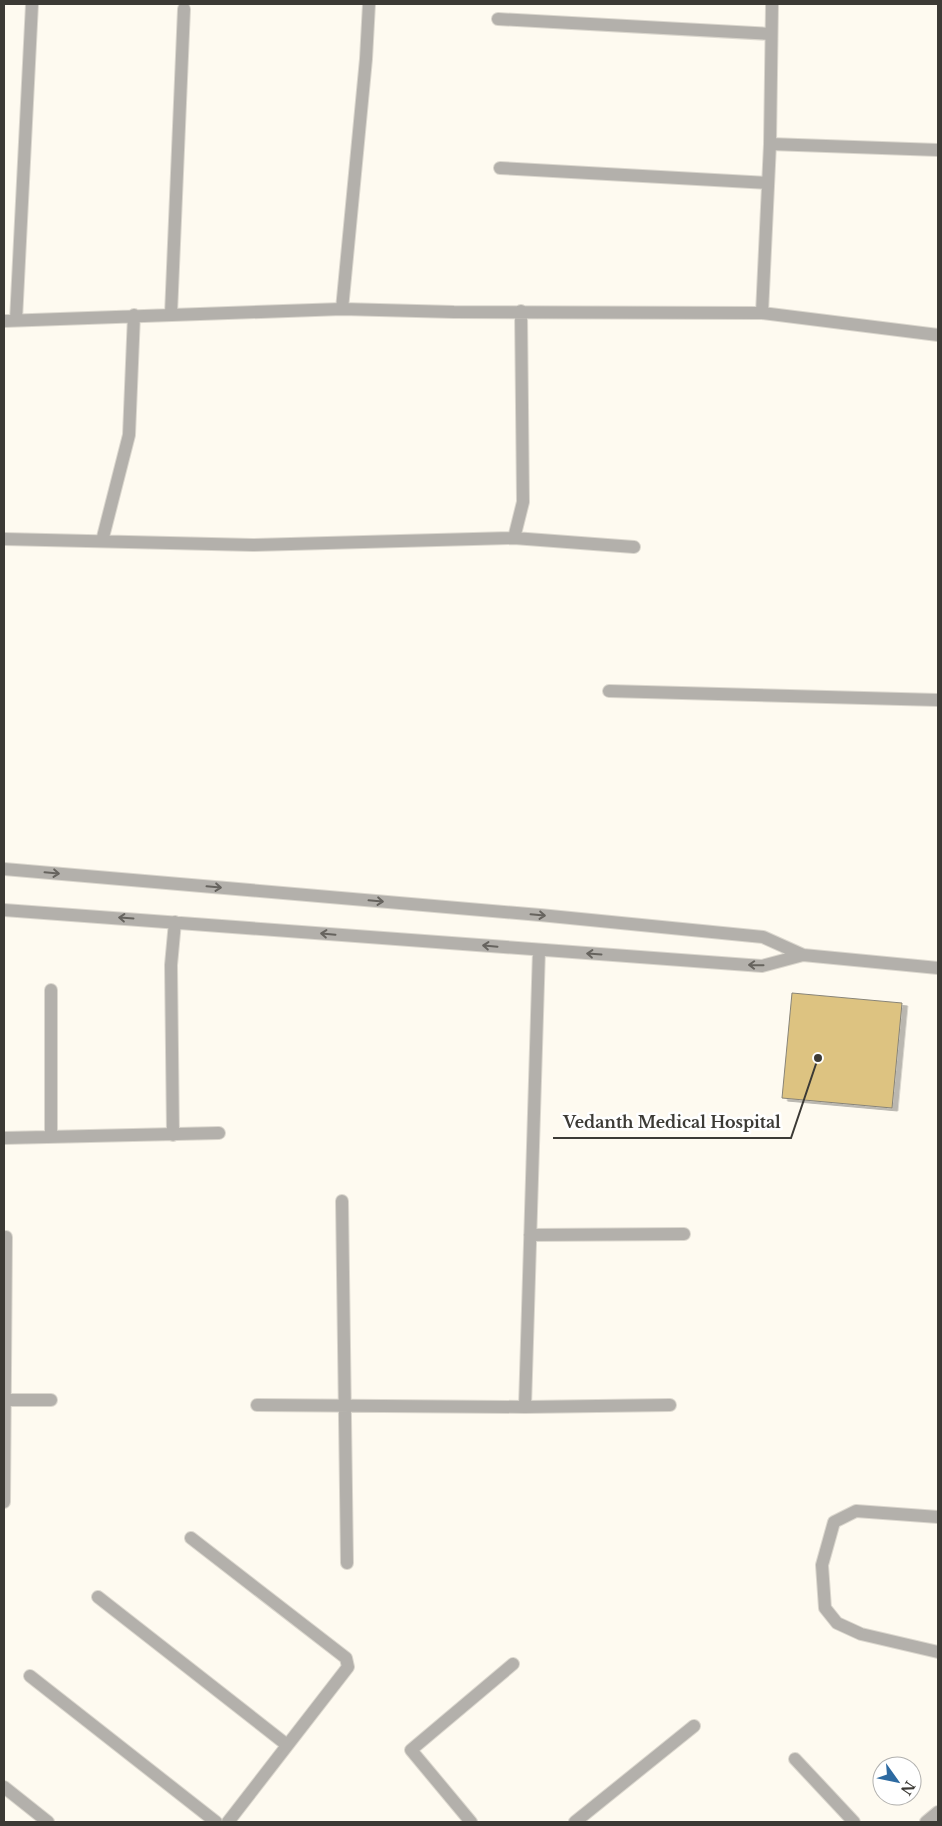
<svg xmlns="http://www.w3.org/2000/svg" width="942" height="1826" font-family="'Libre Baskerville',serif">
<style>
.building{fill:#ddc381;stroke:#888478;filter:url(#shadow)}
.lines{fill:none;stroke-linecap:round;stroke-linejoin:round}
.minor-casing{stroke:#dbd7ce;stroke-width:14}
.minor{stroke:#b3b0ab;stroke-width:12}
.oneway{stroke:#66635e}
.leader{fill:none;stroke:#3c3a35;stroke-width:2}
.callout-dot{fill:#3c3a35;stroke:#fff;stroke-width:2}
.callout-label{font-size:16px;text-anchor:middle;font-weight:bold;fill:#3c3a35;stroke:#fff;stroke-width:5;stroke-linejoin:round;paint-order:stroke}
</style>
<defs>
<filter id="shadow"><feDropShadow dx="5.5" dy="3" stdDeviation="0" flood-color="#0004"/></filter>
</defs>
<rect width="100%" height="100%" fill="#fefaf0"/>
<!-- building -->
<path class="building" d="M 792,993 L 902,1003 L 892,1108 L 782,1098 Z"/>
<g class="lines">
<defs>
<path id="minor" d="M 498,19 L 771,34
M 770,144 L 938,150
M 500,168 L 768,183
M 342,309 L 366,59 L 369,4
M 762,313 L 770,144 L 772,4
M 171,314 L 184,9
M 16,320 L 32,4
M 4,321 L 342,309 L 454,312 L 762,313 L 938,335
M 514,538 L 523,502 L 521,311
M 4,539 L 253,545 L 514,538 L 634,547
M 102,541 L 129,435 L 134,315
M 609,691 L 938,700
M 4,869 L 540,915 L 763,937 L 803,955 L 938,968
M 4,910 L 762,966 L 803,955
M 173,1135 L 171,965 L 175,922
M 51,1137 L 51,990
M 4,1138 L 219,1133
M 342,1201 L 347,1563
M 530,1235 L 684,1234
M 4,1400 L 51,1400
M 257,1405 L 525,1407 L 670,1405
M 525,1407 L 539,950
M 4,1502 L 6,1237
M 938,1517 L 856,1511 L 834,1522 L 822,1565 L 825,1608 L 837,1623 L 861,1634 L 938,1652
M 191,1538 L 346,1658 L 348,1667 L 228,1822
M 98,1597 L 287,1745
M 30,1676 L 216,1822
M 795,1759 L 854,1822
M 4,1787 L 48,1822
M 471,1822 L 411,1750 L 513,1664
M 575,1822 L 694,1726
M 926,1822 L 938,1812"/>
</defs>
<!-- minor casing -->
<use href="#minor" class="minor-casing"/>
<!-- minor -->
<use href="#minor" class="minor"/>
</g>
<!-- one-way arrows -->
<defs><path id="oneway-shaft" d="M-6 0H5M1.5-3L5.5 0L1.5 3" fill="none" stroke-width="1.6" stroke-linecap="round" stroke-linejoin="round" transform="scale(1.25)"/></defs>
<g class="oneway">
<use href="#oneway-shaft" transform="translate(52 873) rotate(5)"/>
<use href="#oneway-shaft" transform="translate(214 887) rotate(5)"/>
<use href="#oneway-shaft" transform="translate(376 901) rotate(5)"/>
<use href="#oneway-shaft" transform="translate(538 915) rotate(5)"/>
<use href="#oneway-shaft" transform="translate(126 918) rotate(-176)"/>
<use href="#oneway-shaft" transform="translate(328 934) rotate(-175)"/>
<use href="#oneway-shaft" transform="translate(490 946) rotate(-175)"/>
<use href="#oneway-shaft" transform="translate(594 954) rotate(-176)"/>
<use href="#oneway-shaft" transform="translate(756 965) rotate(-179)"/>
</g>
<!-- callouts -->
<path class="leader" d="M818 1058L791 1138H553"/>
<circle class="callout-dot" cx="818" cy="1058" r="5"/>
<g class="callout-label">
<text x="672" y="1128">Vedanth Medical Hospital</text>
</g>
<!-- border -->
<rect width="942" height="1826" fill="none" stroke="#3c3a35" stroke-width="10"/>
<!-- north arrow -->
<g transform="translate(897 1781) rotate(123)"><circle r="24" fill="#ffffff" stroke="#b1b0ae"/>
<path d="M0-4L9 19L0 12L-9 19Z" fill="#2d6aa1"/>
<text y="-8" font-size="14" font-weight="bold" text-anchor="middle" fill="#3c3a35">N</text>
</g>
</svg>
